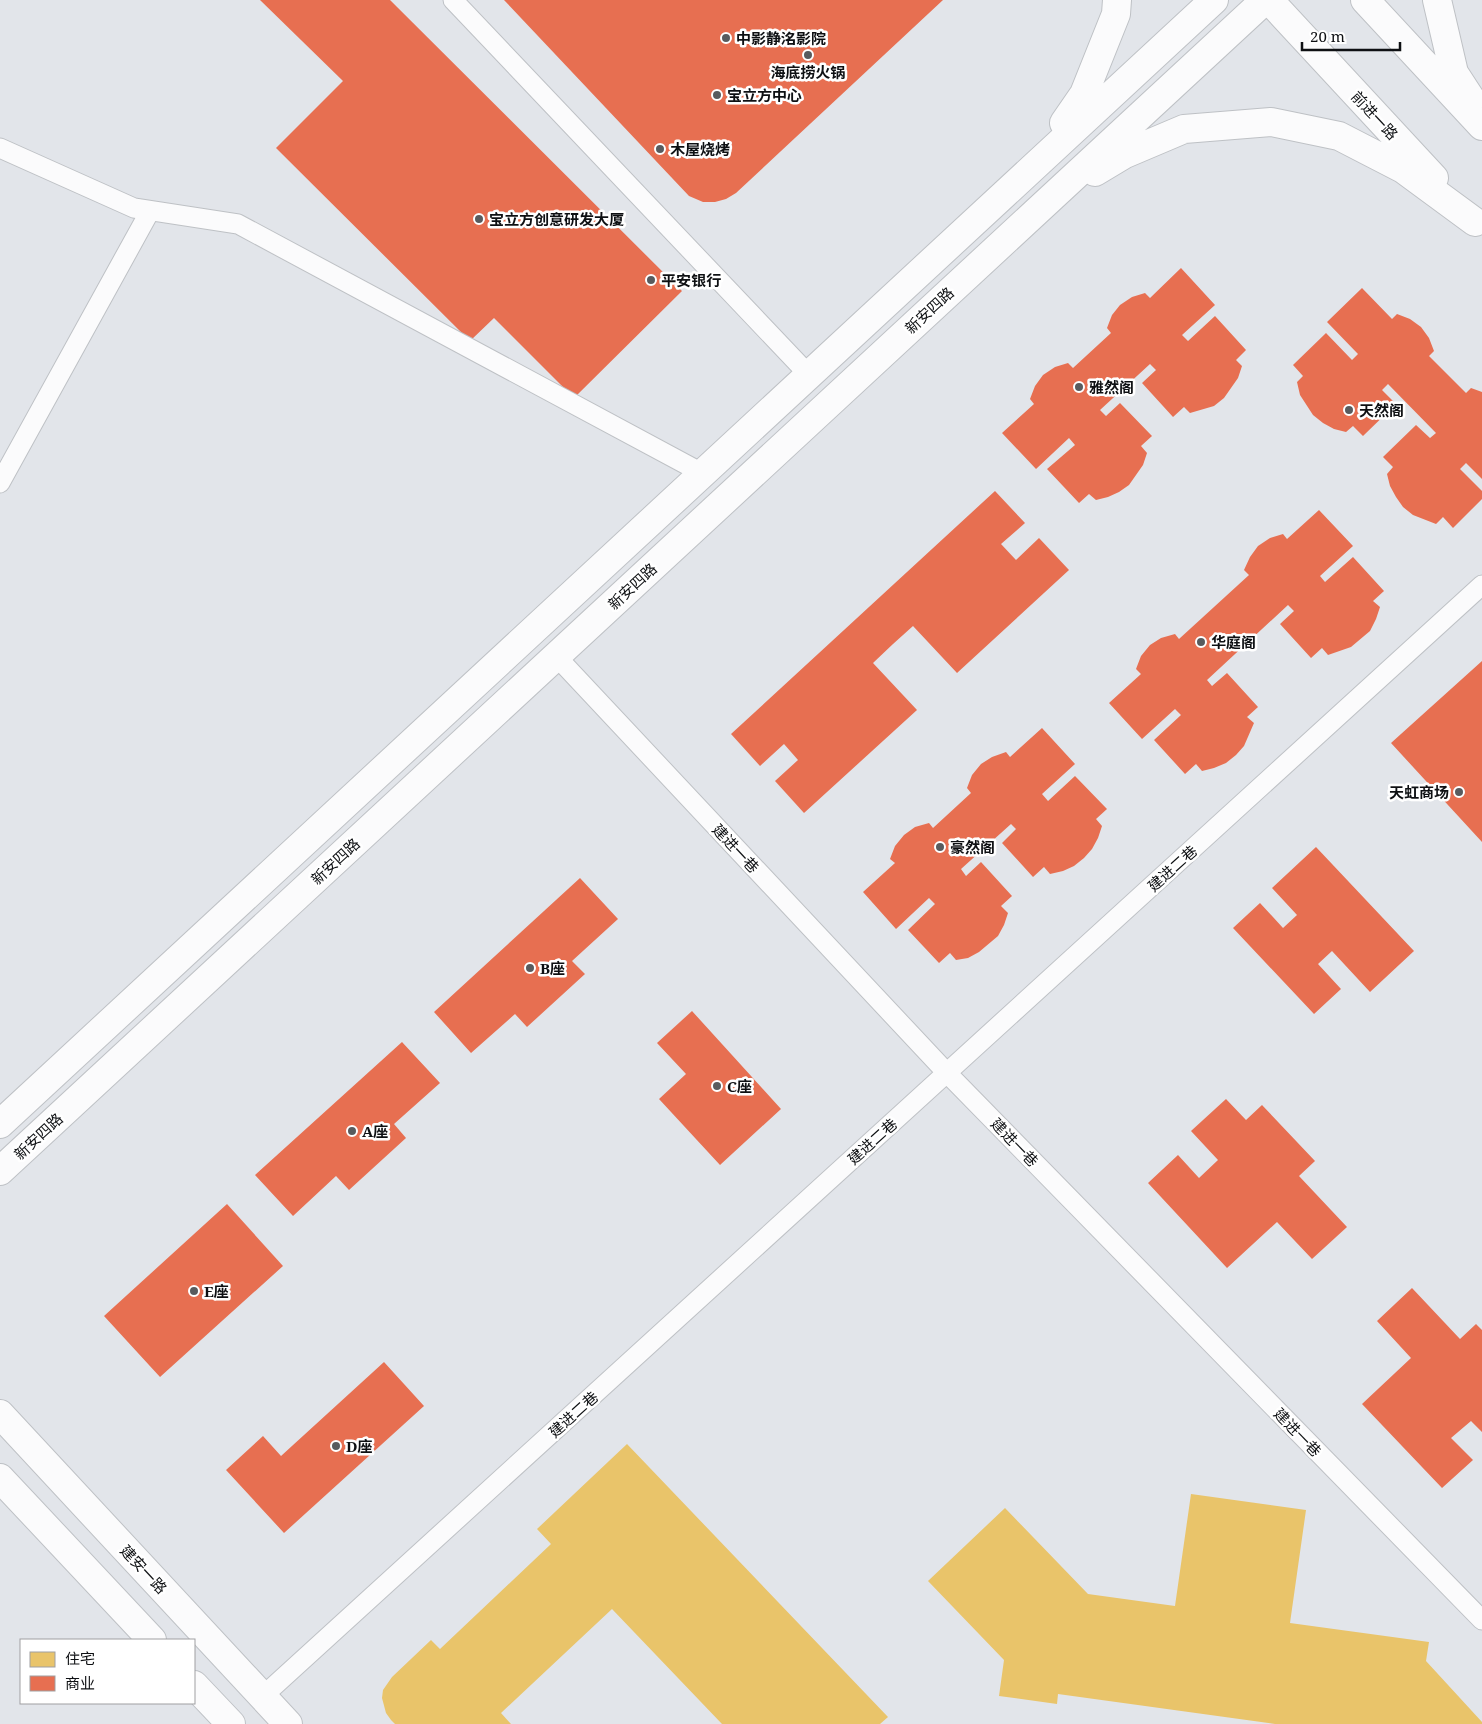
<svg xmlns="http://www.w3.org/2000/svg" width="1482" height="1724" font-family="'Noto Serif','Noto Sans SC',serif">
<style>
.homes{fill:#e9c46a}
.shops{fill:#e76f51}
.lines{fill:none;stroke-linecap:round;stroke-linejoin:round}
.service-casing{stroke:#bec1c5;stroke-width:21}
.secondary-casing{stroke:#bec1c5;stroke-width:30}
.primary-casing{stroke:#bec1c5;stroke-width:30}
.service{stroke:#fbfbfc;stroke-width:19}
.secondary{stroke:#fbfbfc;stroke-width:28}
.primary{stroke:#fbfbfc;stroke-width:28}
.poi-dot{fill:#585b5e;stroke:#fff;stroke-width:2}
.labels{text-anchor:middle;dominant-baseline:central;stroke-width:5;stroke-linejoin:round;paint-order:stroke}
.poi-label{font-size:15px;font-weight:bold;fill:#0e1013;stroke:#fff;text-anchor:start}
.street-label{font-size:15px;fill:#0e1013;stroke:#fff}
</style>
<rect width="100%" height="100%" fill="#e2e5ea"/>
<!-- homes -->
<path class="homes" d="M 627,1444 L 888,1717 L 880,1724 L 722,1724 L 612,1609 L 501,1713 L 511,1724 L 395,1724 L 391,1720 L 386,1713 L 382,1698 L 383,1690 L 392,1677 L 431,1640 L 440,1649 L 551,1544 L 537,1529 Z
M 1191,1494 L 1306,1510 L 1290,1623 L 1429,1642 L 1426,1661 L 1482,1722 L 1482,1724 L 1275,1724 L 1058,1694 L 1057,1704 L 999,1696 L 1004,1660 L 928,1581 L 1005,1508 L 1088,1594 L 1175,1606 Z"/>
<!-- shops -->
<path class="shops" d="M 260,0 L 390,0 L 682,291 L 574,398 L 494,318 L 470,341 L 276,148 L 343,81 Z
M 504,0 L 943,0 L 736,193 L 726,199 L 715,202 L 703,202 L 689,196 Z
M 1181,268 L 1215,305 L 1182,335 L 1188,341 L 1215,316 L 1246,350 L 1236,360 L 1242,366 L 1238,378 L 1224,398 L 1214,406 L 1190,413 L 1184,407 L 1173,417 L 1142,383 L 1156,370 L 1150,364 L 1100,410 L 1106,416 L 1120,403 L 1152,436 L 1141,446 L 1147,453 L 1143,465 L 1129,485 L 1119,492 L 1108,497 L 1096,500 L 1089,494 L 1079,503 L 1047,469 L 1075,445 L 1069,438 L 1036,469 L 1002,433 L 1034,404 L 1030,399 L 1035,386 L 1043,375 L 1055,367 L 1068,363 L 1073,368 L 1111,333 L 1107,328 L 1112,315 L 1120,305 L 1132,297 L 1145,293 L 1150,298 Z
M 1362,288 L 1392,319 L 1397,314 L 1410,319 L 1421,327 L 1429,338 L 1434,351 L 1429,356 L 1466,393 L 1471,388 L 1482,392 L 1482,479 L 1466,463 L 1460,469 L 1482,491 L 1482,499 L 1453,528 L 1443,517 L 1436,524 L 1413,515 L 1403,507 L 1396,497 L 1390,486 L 1387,474 L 1393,467 L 1383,457 L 1416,425 L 1430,438 L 1436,433 L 1388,384 L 1382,390 L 1396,404 L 1363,436 L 1353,426 L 1346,432 L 1334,429 L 1323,423 L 1313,415 L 1300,395 L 1297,382 L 1303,376 L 1293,365 L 1326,333 L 1352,360 L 1358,354 L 1327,322 Z
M 995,491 L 1025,523 L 1001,544 L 1016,560 L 1039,538 L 1069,570 L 957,673 L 913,626 L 893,644 L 873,663 L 917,710 L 804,813 L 775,781 L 798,760 L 784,744 L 760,766 L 731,734 Z
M 1319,510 L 1353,546 L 1320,576 L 1325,582 L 1353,557 L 1384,591 L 1373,601 L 1380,607 L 1376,619 L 1370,631 L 1351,647 L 1328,655 L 1322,648 L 1311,658 L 1280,624 L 1294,611 L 1288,605 L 1207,680 L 1212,686 L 1227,673 L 1258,707 L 1247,717 L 1254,723 L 1244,746 L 1236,755 L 1226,763 L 1214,768 L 1202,771 L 1196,764 L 1185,774 L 1154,740 L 1181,715 L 1175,709 L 1142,739 L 1109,703 L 1141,674 L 1136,669 L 1141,656 L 1150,645 L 1161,638 L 1175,634 L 1179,639 L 1249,575 L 1244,570 L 1250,557 L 1258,546 L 1270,538 L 1283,534 L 1287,539 Z
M 1482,661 L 1482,842 L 1391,743 Z
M 1042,728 L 1075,764 L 1042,794 L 1048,801 L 1075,776 L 1107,809 L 1096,819 L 1102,826 L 1098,838 L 1092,849 L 1084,858 L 1074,866 L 1063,871 L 1050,874 L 1044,867 L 1033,877 L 1002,843 L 1016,829 L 1011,824 L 961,869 L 966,876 L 981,862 L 1012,896 L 1001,906 L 1008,913 L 1004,925 L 998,936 L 979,952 L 968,958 L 956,960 L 950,953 L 939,963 L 908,930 L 935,904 L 929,898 L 896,929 L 863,892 L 895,863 L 890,859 L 895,846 L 904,835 L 915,827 L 929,823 L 933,828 L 971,793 L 967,788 L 972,775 L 981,764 L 992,757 L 1006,752 L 1010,757 Z
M 1316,847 L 1414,951 L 1370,992 L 1332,951 L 1318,964 L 1341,989 L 1314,1014 L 1233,928 L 1260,903 L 1283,928 L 1297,915 L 1272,888 Z
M 580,878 L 618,919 L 572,961 L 585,974 L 527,1027 L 515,1014 L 471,1053 L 434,1012 Z
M 692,1011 L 781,1109 L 720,1165 L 659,1099 L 686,1074 L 657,1043 Z
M 402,1042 L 440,1083 L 394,1124 L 406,1138 L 349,1190 L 336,1176 L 293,1216 L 255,1175 Z
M 1226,1099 L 1246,1120 L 1262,1105 L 1315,1161 L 1299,1176 L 1347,1227 L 1312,1259 L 1277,1222 L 1227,1268 L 1148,1183 L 1178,1155 L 1199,1178 L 1218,1160 L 1191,1131 Z
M 227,1204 L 283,1266 L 160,1377 L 104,1316 Z
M 1412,1288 L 1460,1339 L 1476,1324 L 1482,1330 L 1482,1432 L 1471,1421 L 1451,1438 L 1473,1460 L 1442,1488 L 1362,1404 L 1411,1358 L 1377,1321 Z
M 384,1362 L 424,1406 L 284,1533 L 226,1470 L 263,1436 L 281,1456 Z"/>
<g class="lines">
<defs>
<path id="service" d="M 453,0 L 809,375
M 0,148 L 134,208 L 238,224 L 702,473
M 0,483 L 150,211
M 556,656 L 947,1073 L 1482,1620
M 263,1696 L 1482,585"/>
<path id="secondary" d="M 0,1414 L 288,1724
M 0,1478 L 152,1640
M 194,1685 L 231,1724"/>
<path id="primary" d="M 1269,0 L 1434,178
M 1365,0 L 1482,126
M 1437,0 L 1454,73 L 1471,99
M 1064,123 L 1084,94 L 1116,14 L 1117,0
M 1095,172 L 1125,154 L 1184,129 L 1271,122 L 1339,136 L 1403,169 L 1475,222
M 0,1124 L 1214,0
M 0,1171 L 1265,0"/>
</defs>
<!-- service casing -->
<use href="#service" class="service-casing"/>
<!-- secondary casing -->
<use href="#secondary" class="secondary-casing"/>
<!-- primary casing -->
<use href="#primary" class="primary-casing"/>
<!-- service -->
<use href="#service" class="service"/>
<!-- secondary -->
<use href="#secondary" class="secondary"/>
<!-- primary -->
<use href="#primary" class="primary"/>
</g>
<!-- markers -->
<g class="poi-dot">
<circle cx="726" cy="38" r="5"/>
<circle cx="808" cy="55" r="5"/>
<circle cx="717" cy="95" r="5"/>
<circle cx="660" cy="149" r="5"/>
<circle cx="479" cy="219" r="5"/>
<circle cx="651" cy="280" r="5"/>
<circle cx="1079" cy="387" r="5"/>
<circle cx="1349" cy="410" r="5"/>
<circle cx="1201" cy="642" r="5"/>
<circle cx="1459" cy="792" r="5"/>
<circle cx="940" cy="847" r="5"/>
<circle cx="530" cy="968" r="5"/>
<circle cx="717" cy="1086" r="5"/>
<circle cx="352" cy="1131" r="5"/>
<circle cx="194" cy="1291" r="5"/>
<circle cx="336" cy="1446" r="5"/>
</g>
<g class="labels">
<!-- poi labels -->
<g class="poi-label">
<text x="736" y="38">中影静洺影院</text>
<text x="808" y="72" text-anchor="middle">海底捞火锅</text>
<text x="727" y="95">宝立方中心</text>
<text x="670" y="149">木屋烧烤</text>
<text x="489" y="219">宝立方创意研发大厦</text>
<text x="661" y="280">平安银行</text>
<text x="1089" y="387">雅然阁</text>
<text x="1359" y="410">天然阁</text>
<text x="1211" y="642">华庭阁</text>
<text x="1449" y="792" text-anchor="end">天虹商场</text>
<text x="950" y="847">豪然阁</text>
<text x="540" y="968">B座</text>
<text x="727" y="1086">C座</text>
<text x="362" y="1131">A座</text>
<text x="204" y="1291">E座</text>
<text x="346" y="1446">D座</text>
</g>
<!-- street labels -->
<g class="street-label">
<text transform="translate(1375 115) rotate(47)">前进一路</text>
<text transform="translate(929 310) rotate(-43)">新安四路</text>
<text transform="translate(632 586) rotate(-43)">新安四路</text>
<text transform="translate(736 848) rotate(47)">建进一巷</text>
<text transform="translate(335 861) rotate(-43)">新安四路</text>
<text transform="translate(1172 868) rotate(-42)">建进二巷</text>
<text transform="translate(38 1136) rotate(-43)">新安四路</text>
<text transform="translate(872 1141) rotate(-42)">建进二巷</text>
<text transform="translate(1015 1142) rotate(46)">建进一巷</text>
<text transform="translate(573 1414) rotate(-42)">建进二巷</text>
<text transform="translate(1298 1432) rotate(46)">建进一巷</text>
<text transform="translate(144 1569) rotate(47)">建安一路</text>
</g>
</g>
<!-- legend -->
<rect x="20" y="1639" width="175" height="65" fill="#ffffff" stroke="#9f9fa1"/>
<rect x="30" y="1652" width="25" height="15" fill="#e9c46a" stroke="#9f9fa1"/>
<text x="65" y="1664" font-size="15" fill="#0e1013">住宅</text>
<rect x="30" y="1676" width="25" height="15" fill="#e76f51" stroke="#9f9fa1"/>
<text x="65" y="1689" font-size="15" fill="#0e1013">商业</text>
<!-- scale -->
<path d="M1302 42v8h98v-8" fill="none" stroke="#0e1013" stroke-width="2.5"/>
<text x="1310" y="42" font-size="15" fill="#0e1013" stroke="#ffffff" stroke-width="4" paint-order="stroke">20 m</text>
</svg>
